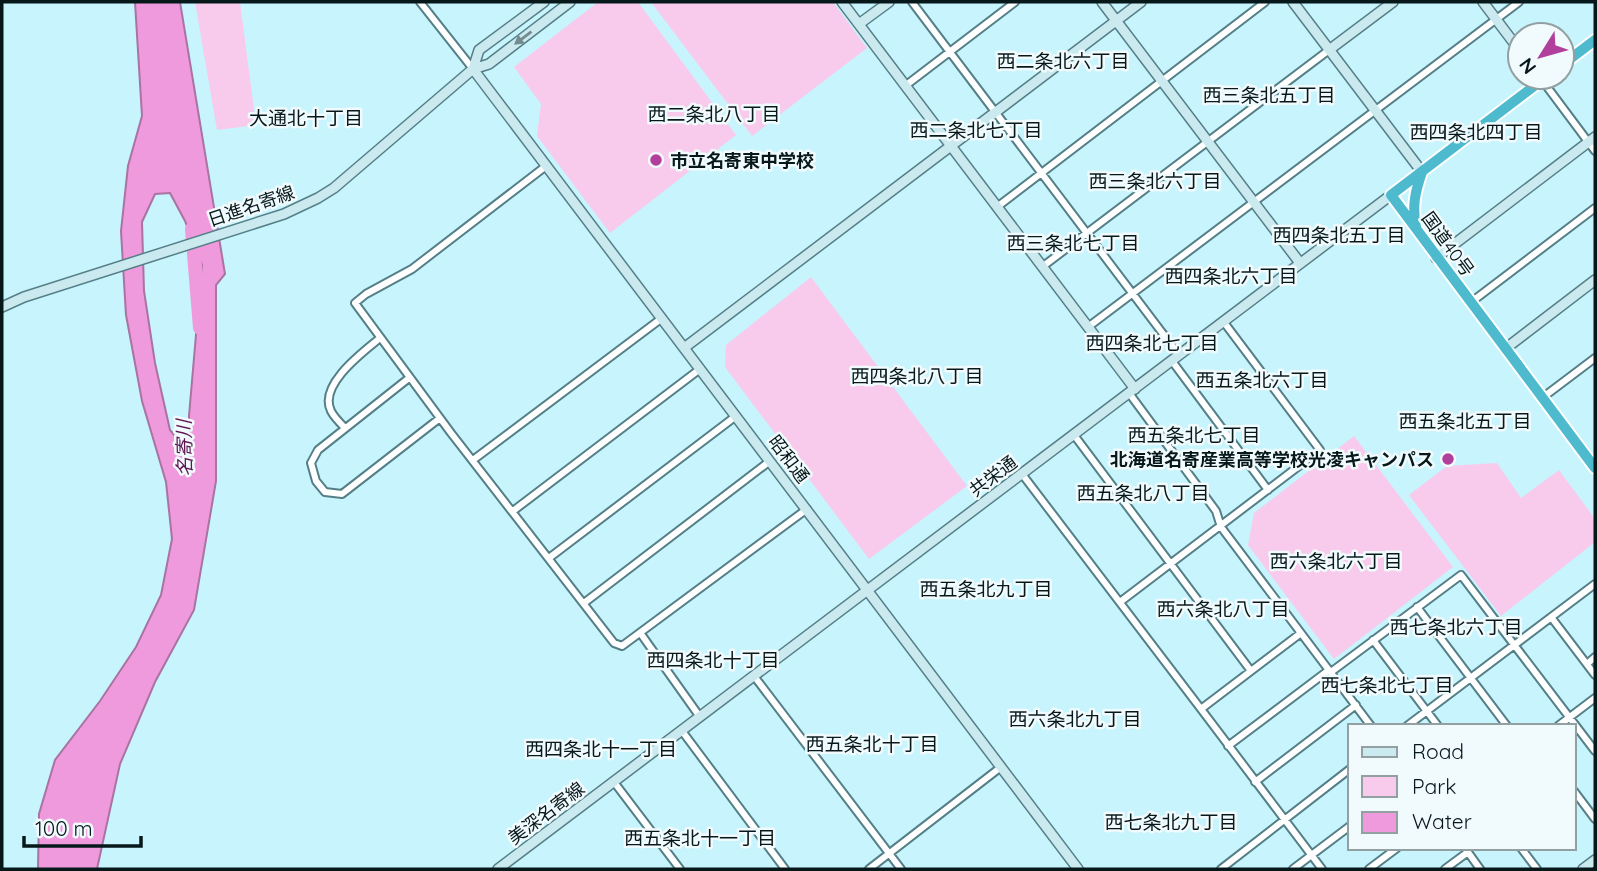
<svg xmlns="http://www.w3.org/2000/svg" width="1597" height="871" font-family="Quicksand,'Noto Sans JP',sans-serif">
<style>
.green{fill:#f8cbed}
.water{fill:#ef9adc;stroke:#a973a2;stroke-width:2;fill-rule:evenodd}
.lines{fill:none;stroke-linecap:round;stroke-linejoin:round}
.river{stroke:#ef9adc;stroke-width:14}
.street-casing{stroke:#557f87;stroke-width:10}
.secondary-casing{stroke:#557f87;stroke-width:12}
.highway-casing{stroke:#fff;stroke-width:14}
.street{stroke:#fff;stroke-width:6}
.secondary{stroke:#caeaf0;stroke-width:9}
.highway{stroke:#4dbacd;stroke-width:10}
.oneway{fill:#728c90}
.poi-dot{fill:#b1409d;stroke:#f1fafc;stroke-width:2.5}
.labels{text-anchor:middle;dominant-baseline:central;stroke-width:5;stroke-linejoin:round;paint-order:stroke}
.poi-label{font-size:18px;font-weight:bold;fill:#07181b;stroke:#f1fafc;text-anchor:start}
.street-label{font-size:18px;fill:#07181b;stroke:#f1fafc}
.neighbourhood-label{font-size:19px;fill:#07181b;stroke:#f1fafc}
.water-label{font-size:19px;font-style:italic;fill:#5e1552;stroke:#f1fafc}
</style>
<rect width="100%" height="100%" fill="#c7f4fd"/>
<!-- green -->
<path class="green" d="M 195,2 L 240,2 L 256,125 L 217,130 Z
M 598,2 L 638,2 L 736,135 L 610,233 L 537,136 L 541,104 L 514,67 Z
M 651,2 L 833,2 L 867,48 L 752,136 Z
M 811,277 L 967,486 L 869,559 L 725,367 L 726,345 Z
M 1354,436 L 1453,567 L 1334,659 L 1248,545 L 1254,513 Z
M 1497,463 L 1521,498 L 1559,470 L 1595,519 L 1595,542 L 1501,616 L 1409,495 L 1447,466 Z"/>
<!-- water -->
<path class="water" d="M 135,2 L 180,2 L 225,274 L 216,285 L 216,481 L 194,610 L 155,682 L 120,764 L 97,869 L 38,869 L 39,814 L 55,760 L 100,701 L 136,647 L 161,595 L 172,539 L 166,482 L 142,401 L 126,315 L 121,231 L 128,166 L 142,116 ZM 170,193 L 185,221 L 202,265 L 189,416 L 190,454 L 170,430 L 155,363 L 144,291 L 142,222 L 155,194 Z"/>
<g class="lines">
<!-- river -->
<path class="river" d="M 192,229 L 200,328"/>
<defs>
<path id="street" d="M 420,2 L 473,69
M 912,2 L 1179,355
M 1542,80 L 1595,151
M 905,86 L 1015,2
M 546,166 L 412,269 L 366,294 L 355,303 L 451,433 L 614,643 L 622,646 L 807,509
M 997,207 L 1265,2
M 1042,267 L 1329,50
M 1470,303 L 1595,208
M 1088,327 L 1519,2
M 1172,361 L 1268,490
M 409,378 L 318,450 L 311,463 L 316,481 L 325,492 L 342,494 L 440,418
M 1129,393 L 1216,511 L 1221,527 L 1371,726
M 1542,398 L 1595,358
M 345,428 C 340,423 334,417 331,411 C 318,385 363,352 380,338
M 1074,435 L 1251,671
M 473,460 L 662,318
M 1022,474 L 1201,709
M 513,511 L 700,369
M 549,558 L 736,416
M 1120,602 L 1320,450 L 1223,321
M 584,603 L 770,461
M 1417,607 L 1507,726
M 1551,617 L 1595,675
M 1301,633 L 1201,709 L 1322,869
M 641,634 L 700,717
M 1373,640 L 1438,726
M 1587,664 L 1595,657
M 1331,672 L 1461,575 L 1595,751
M 754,676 L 901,869
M 1407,726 L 1595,584
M 1558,726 L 1595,698
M 682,731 L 785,869
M 1228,746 L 1329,670
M 614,782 L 680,869
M 1255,782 L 1356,705
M 1574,791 L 1595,819
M 1465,848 L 1480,869
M 1521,848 L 1537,869
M 869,869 L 1001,767
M 1221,869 L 1350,769
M 1293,869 L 1350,826
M 1369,869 L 1397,848
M 1445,869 L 1468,852"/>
<path id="secondary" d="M 842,2 L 1135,389
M 1102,2 L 1300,263
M 1293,2 L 1422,172
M 1483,2 L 1520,51
M 859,24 L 889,2
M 1329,50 L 1393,2
M 473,69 L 1078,869
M 473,69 L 479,50 L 544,2
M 1436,258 L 1595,137
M 2,307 L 24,297 L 284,214 L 318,198 L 334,188 L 473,69 L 489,64 L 570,2
M 684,348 L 1141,2
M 1505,349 L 1595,280
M 498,869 L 1391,195
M 1583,869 L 1595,860"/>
<path id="highway" d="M 1562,65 L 1595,40
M 1546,77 L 1391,195 L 1595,468
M 1416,227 C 1412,206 1415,192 1422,172"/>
</defs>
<!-- street casing -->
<use href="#street" class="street-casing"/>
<!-- secondary casing -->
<use href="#secondary" class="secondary-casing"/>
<!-- highway casing -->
<use href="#highway" class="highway-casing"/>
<!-- street -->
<use href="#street" class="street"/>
<!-- secondary -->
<use href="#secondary" class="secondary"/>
<!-- highway -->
<use href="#highway" class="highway"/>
</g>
<!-- one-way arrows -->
<defs><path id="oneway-solid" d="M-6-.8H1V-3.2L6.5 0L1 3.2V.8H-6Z" transform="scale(1.75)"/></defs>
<use class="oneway" href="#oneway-solid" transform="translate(523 38) rotate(143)"/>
<!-- markers -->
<g class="poi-dot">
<circle cx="656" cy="160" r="7"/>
<circle cx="1448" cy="459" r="7"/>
</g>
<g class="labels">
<!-- poi labels -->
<g class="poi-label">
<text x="670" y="160">市立名寄東中学校</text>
<text x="1434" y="459" text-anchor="end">北海道名寄産業高等学校光凌キャンパス</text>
</g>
<!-- street labels -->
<g class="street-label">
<text transform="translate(251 206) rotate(-19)">日進名寄線</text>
<text transform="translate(1448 244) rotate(54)">国道40号</text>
<text transform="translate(789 459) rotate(53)">昭和通</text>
<text transform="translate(993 476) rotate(-37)">共栄通</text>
<text transform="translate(546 813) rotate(-37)">美深名寄線</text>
</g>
<!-- neighbourhood labels -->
<g class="neighbourhood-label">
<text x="1063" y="61">西二条北六丁目</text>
<text x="1269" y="95">西三条北五丁目</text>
<text x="714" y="114">西二条北八丁目</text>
<text x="306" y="118">大通北十丁目</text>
<text x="976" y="130">西二条北七丁目</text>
<text x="1476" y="132">西四条北四丁目</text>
<text x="1155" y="181">西三条北六丁目</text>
<text x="1339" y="235">西四条北五丁目</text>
<text x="1073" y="243">西三条北七丁目</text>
<text x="1231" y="276">西四条北六丁目</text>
<text x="1152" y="343">西四条北七丁目</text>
<text x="917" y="376">西四条北八丁目</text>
<text x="1262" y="380">西五条北六丁目</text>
<text x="1465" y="421">西五条北五丁目</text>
<text x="1194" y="435">西五条北七丁目</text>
<text x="1143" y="493">西五条北八丁目</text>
<text x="1336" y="561">西六条北六丁目</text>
<text x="986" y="589">西五条北九丁目</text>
<text x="1223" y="609">西六条北八丁目</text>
<text x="1456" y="627">西七条北六丁目</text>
<text x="713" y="660">西四条北十丁目</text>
<text x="1387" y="685">西七条北七丁目</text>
<text x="1075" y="719">西六条北九丁目</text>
<text x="872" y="744">西五条北十丁目</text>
<text x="601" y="749">西四条北十一丁目</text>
<text x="1171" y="822">西七条北九丁目</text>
<text x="700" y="838">西五条北十一丁目</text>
</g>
<!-- water labels -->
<g class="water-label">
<text transform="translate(184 448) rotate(-91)">名寄川</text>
</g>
</g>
<!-- border -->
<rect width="1597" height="871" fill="none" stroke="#07181b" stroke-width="7"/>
<!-- legend -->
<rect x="1348" y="724" width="228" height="126" fill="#f1fafc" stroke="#93a0a2" stroke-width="2"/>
<rect x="1362" y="747" width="35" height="10" fill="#caeaf0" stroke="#93a0a2" stroke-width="2"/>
<text x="1412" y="759" font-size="21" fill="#07181b">Road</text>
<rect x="1362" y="776" width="35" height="21" fill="#f8cbed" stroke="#93a0a2" stroke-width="2"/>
<text x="1412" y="794" font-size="21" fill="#07181b">Park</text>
<rect x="1362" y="812" width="35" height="21" fill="#ef9adc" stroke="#93a0a2" stroke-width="2"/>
<text x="1412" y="829" font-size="21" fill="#07181b">Water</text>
<!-- north arrow -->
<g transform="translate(1541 56) rotate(233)"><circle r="33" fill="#f1fafc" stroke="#93a0a2" stroke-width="2"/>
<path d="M0-5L12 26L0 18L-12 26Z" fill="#b1409d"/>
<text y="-10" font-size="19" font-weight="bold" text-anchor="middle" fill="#07181b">N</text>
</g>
<!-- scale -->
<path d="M24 836v10h117v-10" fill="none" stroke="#07181b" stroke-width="3.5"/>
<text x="35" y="836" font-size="21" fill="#07181b" stroke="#f1fafc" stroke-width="5" paint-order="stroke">100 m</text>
</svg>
